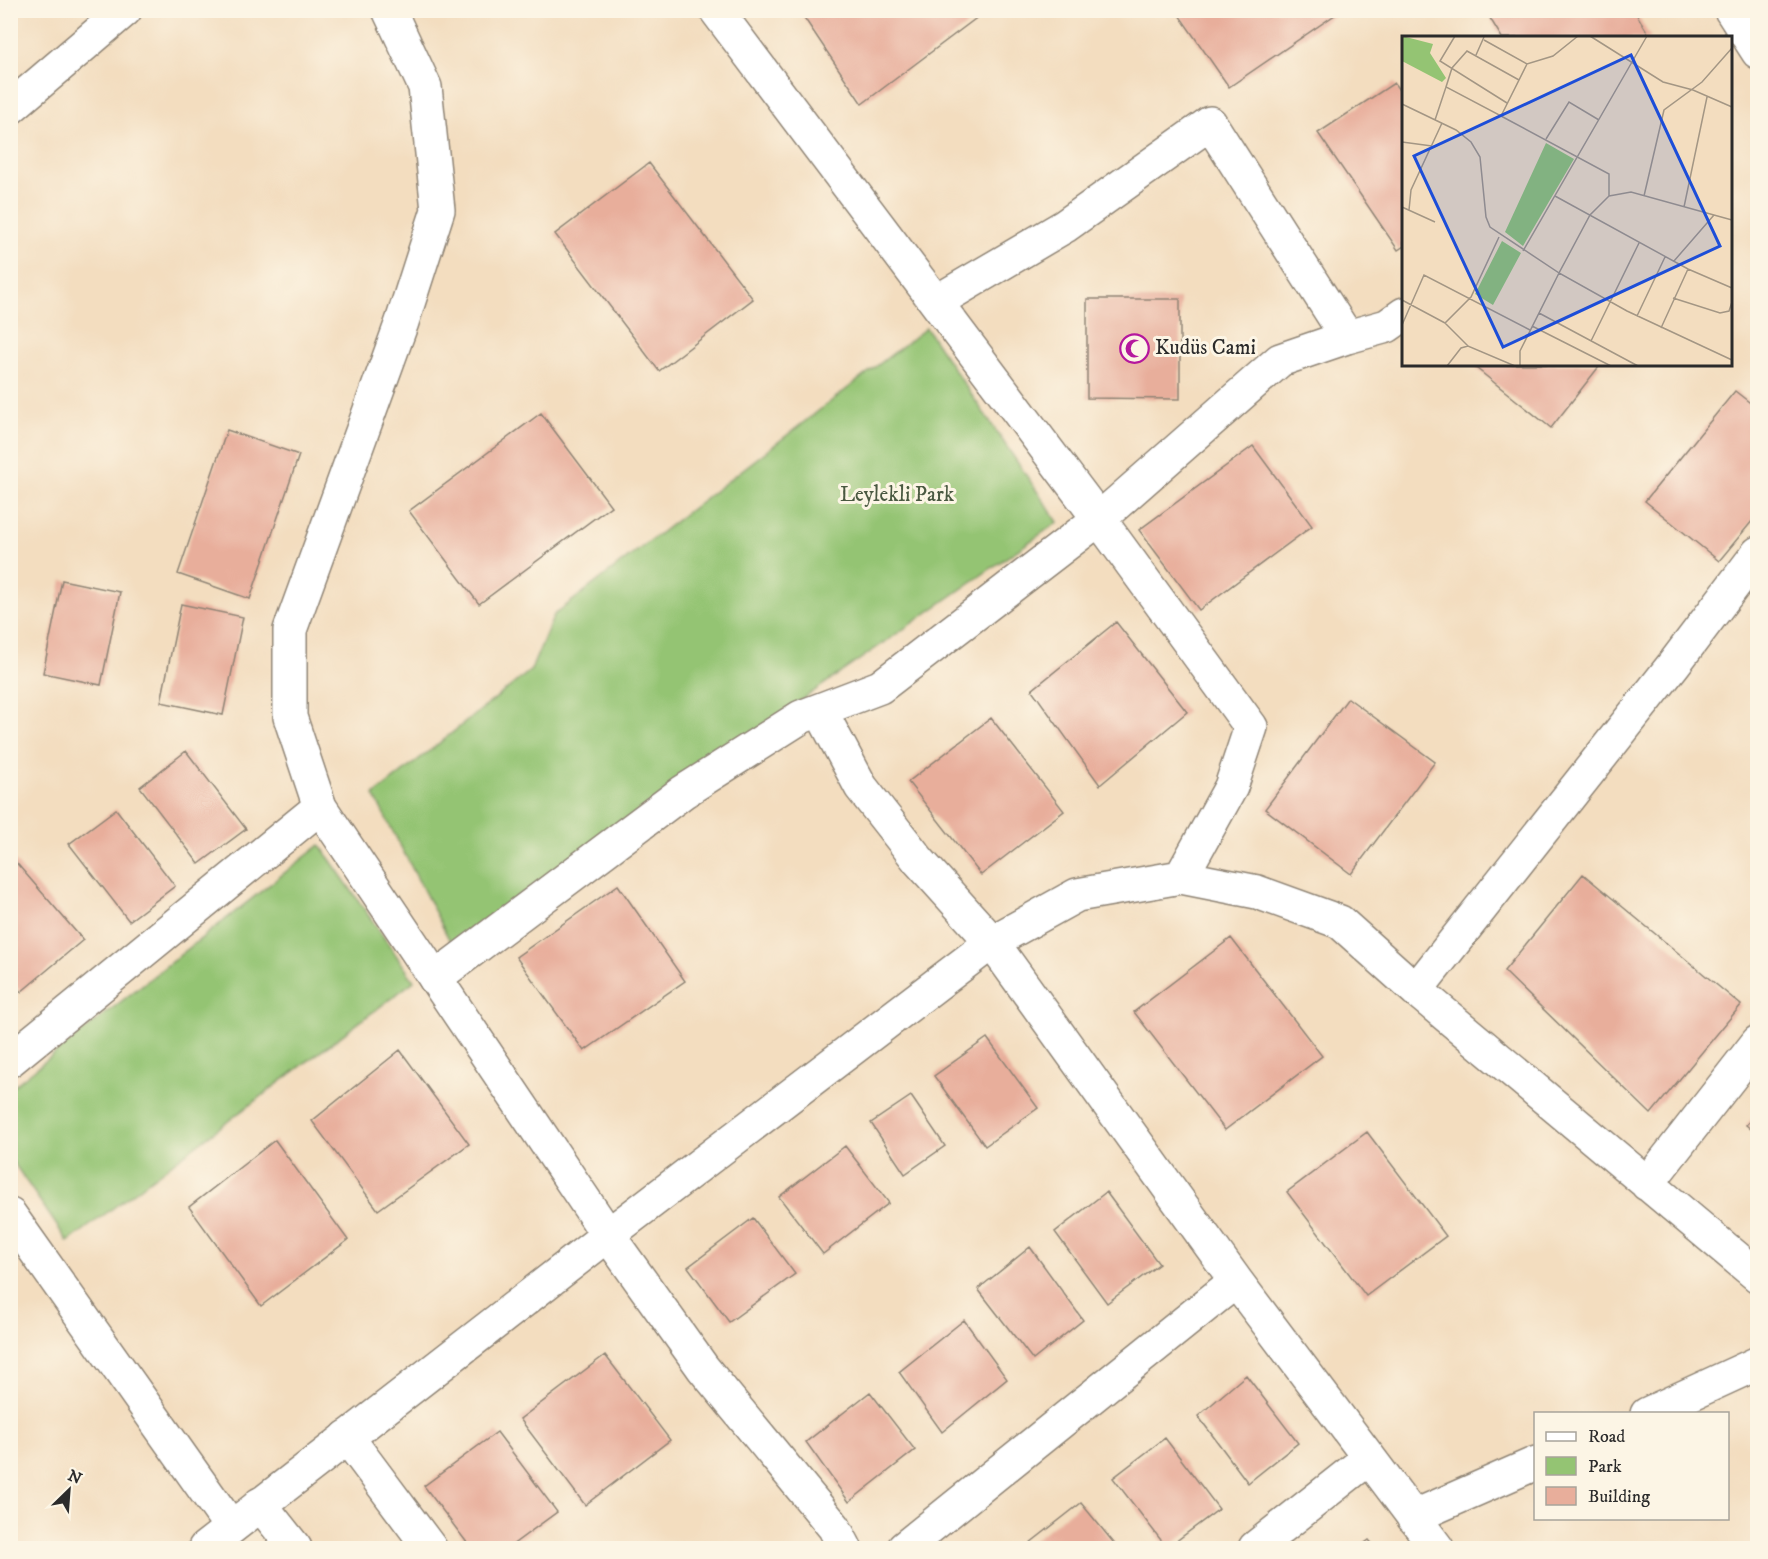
<svg xmlns="http://www.w3.org/2000/svg" width="1768" height="1559" font-family="'IM FELL DW Pica',serif">
<style>
.green{fill:#94c473;stroke:#60784f;stroke-width:1.5}
.building{fill:#e8ae9b}
.lines{fill:none;stroke-linecap:round;stroke-linejoin:round}
.street-casing{stroke:#8f8475;stroke-width:36}
.secondary-casing{stroke:#8f8475;stroke-width:36}
.street{stroke:#fff;stroke-width:33}
.secondary{stroke:#fff;stroke-width:33}
.labels{text-anchor:middle;dominant-baseline:central;stroke-width:6;stroke-linejoin:round;paint-order:stroke}
.poi-label{font-size:21px;fill:#2b2b2b;stroke:#fcf5e5;text-anchor:start}
.park-label{font-size:21px;fill:#4a5941;stroke:#fcf5e5}
.inset-road{fill:none;stroke:#a39684;stroke-width:1.5}
.view{fill:#1d4ed8;fill-opacity:0.15;stroke:#1d4ed8;stroke-width:3}
.inset-edge{fill:none;stroke:#2b2b2b;stroke-width:3}
</style>
<rect width="100%" height="100%" fill="#fcf5e5"/>
<filter id="ink" filterUnits="userSpaceOnUse"><feTurbulence type="fractalNoise" baseFrequency=".0167" numOctaves="2"/><feDisplacementMap in="SourceGraphic" scale="12" xChannelSelector="R" yChannelSelector="G"/><feConvolveMatrix kernelMatrix="1 2 1 2 8 2 1 2 1" color-interpolation-filters="sRGB"/></filter>
<filter id="wash" filterUnits="userSpaceOnUse"><feTurbulence type="fractalNoise" baseFrequency=".008" numOctaves="4" result="noise"/><feDisplacementMap in="SourceGraphic" scale="24" xChannelSelector="R" yChannelSelector="G"/><feGaussianBlur stdDeviation="1.35" result="paint"/><feColorMatrix in="noise" values="0 0 0 0 0 0 0 0 0 0 0 0 0 0 0 0 0 1.4 0 .05"/><feComposite in="paint" operator="in"/></filter>
<g filter="url(#wash)">
<rect width="100%" height="100%" fill="#f3ddbf"/>
<!-- green -->
<path class="green" d="M 926,328 L 1058,522 L 451,943 L 374,795 L 531,670 L 554,615 Z
M 320,845 L 414,981 L 68,1242 L 11,1159 L 11,1088 Z"/>
<g id="blocks">
<!-- building -->
<path class="building" d="M 799,10 L 987,10 L 862,104 Z
M 1185,10 L 1342,10 L 1229,87 L 1179,15 Z
M 1485,10 L 1634,10 L 1651,38 L 1502,38 Z
M 1394,83 L 1404,97 L 1404,246 L 1398,250 L 1318,133 Z
M 649,163 L 753,299 L 659,371 L 555,234 Z
M 1087,299 L 1180,299 L 1180,399 L 1087,398 Z
M 1471,364 L 1601,364 L 1551,428 Z
M 1735,391 L 1758,409 L 1758,514 L 1719,561 L 1645,501 Z
M 541,413 L 611,506 L 479,604 L 409,511 Z
M 227,430 L 299,455 L 250,599 L 178,574 Z
M 1253,446 L 1312,526 L 1199,610 L 1139,530 Z
M 62,580 L 120,592 L 101,685 L 43,673 Z
M 181,604 L 243,617 L 223,715 L 161,702 Z
M 1116,622 L 1187,712 L 1100,785 L 1032,690 Z
M 1348,698 L 1435,762 L 1351,874 L 1265,809 Z
M 991,718 L 1064,811 L 981,875 L 908,782 Z
M 186,751 L 246,829 L 199,864 L 140,787 Z
M 116,809 L 175,886 L 129,921 L 69,844 Z
M 13,859 L 83,940 L 21,992 L 10,980 L 10,862 Z
M 1583,874 L 1741,1005 L 1651,1114 L 1504,971 Z
M 618,885 L 685,981 L 584,1051 L 516,957 Z
M 1231,938 L 1322,1056 L 1225,1130 L 1134,1012 Z
M 987,1038 L 1038,1108 L 985,1146 L 934,1076 Z
M 400,1050 L 469,1144 L 378,1210 L 312,1121 Z
M 911,1096 L 945,1146 L 905,1174 L 871,1123 Z
M 1758,1112 L 1758,1135 L 1746,1125 Z
M 1367,1132 L 1446,1236 L 1366,1296 L 1287,1192 Z
M 275,1140 L 348,1240 L 261,1306 L 189,1207 Z
M 845,1146 L 889,1203 L 823,1254 L 779,1197 Z
M 1106,1192 L 1159,1264 L 1107,1303 L 1055,1232 Z
M 753,1218 L 795,1274 L 729,1322 L 688,1267 Z
M 1030,1247 L 1083,1320 L 1033,1360 L 978,1289 Z
M 964,1320 L 1007,1379 L 942,1432 L 899,1372 Z
M 605,1355 L 670,1440 L 585,1505 L 520,1419 Z
M 1246,1375 L 1298,1443 L 1248,1483 L 1198,1416 Z
M 870,1392 L 915,1450 L 849,1502 L 806,1442 Z
M 497,1432 L 557,1512 L 508,1548 L 471,1548 L 424,1486 Z
M 1165,1438 L 1219,1509 L 1167,1548 L 1113,1478 Z
M 1081,1503 L 1118,1548 L 1035,1548 L 1030,1543 Z
M 1369,1540 L 1376,1548 L 1358,1548 Z"/>
</g>
</g>
<g filter="url(#ink)">
<use href="#blocks" fill-opacity="0" stroke="#8f8475" stroke-width="1.5"/>
<g class="lines">
<defs>
<path id="street" d="M 716,10 L 1099,519 L 1251,727 L 1231,787 L 1181,877 L 1077,895 L 992,942 L 608,1235 L 703,1368 L 834,1527 L 845,1548
M 1731,10 L 1758,52
M 10,108 L 125,10
M 936,302 L 1065,226 L 1210,123 L 1347,337
M 820,710 L 861,787 L 919,861 L 992,942 L 1236,1281 L 1437,1548
M 1181,877 L 1257,892 L 1340,922 L 1416,990 L 1758,1276
M 435,978 L 683,792 L 801,717 L 880,687 L 1099,519 L 1280,360 L 1347,337 L 1387,326 L 1404,314
M 1416,990 L 1674,664 L 1758,553
M 10,1060 L 320,807
M 1647,1184 L 1758,1042
M 10,1215 L 231,1527
M 1647,1414 L 1758,1363
M 347,1437 L 430,1548
M 260,1504 L 295,1548
M 1413,1517 L 1536,1463
M 904,1548 L 1236,1281
M 1255,1548 L 1369,1458"/>
<path id="secondary" d="M 205,1548 L 608,1235 L 320,807 L 290,717 L 290,630 L 402,322 L 438,210 L 425,87 L 389,10"/>
</defs>
<!-- street casing -->
<use href="#street" class="street-casing"/>
<!-- secondary casing -->
<use href="#secondary" class="secondary-casing"/>
<!-- street -->
<use href="#street" class="street"/>
<!-- secondary -->
<use href="#secondary" class="secondary"/>
</g>
</g>
<!-- icons -->
<defs>
<symbol id="mosque-ring" viewBox="-11 -11 22 22"><circle r="9.5" fill="#fcf5e5" stroke="#b5179e" stroke-width="1.5"/><path d="M3.5-4.9A6 6 0 1 0 3.5 4.9A5 5 0 1 1 3.5-4.9Z" fill="#b5179e"/></symbol>
</defs>
<g fill-rule="evenodd">
<use href="#mosque-ring" x="1118" y="332" width="33" height="33"/>
</g>
<g class="labels">
<!-- poi labels -->
<g class="poi-label">
<text x="1155" y="348">Kudüs Cami</text>
</g>
<!-- park labels -->
<g class="park-label">
<text x="897" y="495">Leylekli Park</text>
</g>
</g>
<!-- overview -->
<g transform="translate(1402 36)">
<rect width="330" height="330" fill="#f3ddbf"/>
<path d="M 0,0 L 31,8 L 28,17 L 44,42 L 40,46 L 0,25 ZM 144,107 L 172,123 L 121,210 L 103,196 ZM 100,205 L 119,217 L 91,269 L 73,258 Z" fill="#94c473"/>
<path class="inset-road" d="M 53,0 L 38,25 L 105,67M 188,0 L 261,46 L 291,54 L 330,71M 82,4 L 125,28 L 151,20 L 176,0M 74,19 L 82,1M 117,44 L 65,15 L 50,32 L 44,51 L 99,80 L 125,28M 0,68 L 54,94 L 69,106 L 78,121 L 84,181 L 88,191 L 157,237 L 118,315 L 118,330M 99,80 L 207,138 L 207,160 L 188,179 L 157,237 L 225,275 L 330,324M 33,84 L 44,51M 144,103 L 167,66 L 197,84M 0,106 L 30,110M 153,160 L 286,233 L 330,252M 207,160 L 229,156 L 330,184M 242,160 L 262,74 L 300,46 L 330,12M 0,171 L 33,186M 282,171 L 305,61M 7,174 L 9,154 L 40,87M 121,215 L 245,0M 272,225 L 312,179M 271,262 L 318,277 L 327,275 L 330,266M 0,264 L 43,287 L 69,261 L 97,201M 137,277 L 236,330M 235,280 L 263,221M 43,287 L 66,310M 0,289 L 22,239 L 128,294M 130,290 L 209,330M 259,292 L 286,233M 189,305 L 237,207M 45,330 L 59,312 L 66,310 L 113,330"/>
<path class="view" d="M 229,19 L 318,210 L 101,311 L 12,120 Z"/>
<rect width="330" height="330" class="inset-edge"/>
</g>
<!-- margin -->
<rect width="1768" height="1559" fill="none" stroke="#fcf5e5" stroke-width="36"/>
<!-- legend -->
<rect x="1534" y="1412" width="195" height="108" fill="#fcf5e5" stroke="#a8a49b" stroke-width="1.5"/>
<rect x="1546" y="1432" width="30" height="9" fill="#ffffff" stroke="#a8a49b" stroke-width="1.5"/>
<text x="1588" y="1442" font-size="18" fill="#2b2b2b">Road</text>
<rect x="1546" y="1457" width="30" height="18" fill="#94c473" stroke="#a8a49b" stroke-width="1.5"/>
<text x="1588" y="1472" font-size="18" fill="#2b2b2b">Park</text>
<rect x="1546" y="1487" width="30" height="18" fill="#e8ae9b" stroke="#a8a49b" stroke-width="1.5"/>
<text x="1588" y="1502" font-size="18" fill="#2b2b2b">Building</text>
<!-- north arrow -->
<g transform="translate(69 1490) rotate(25)" stroke="#fcf5e5" stroke-width="4.5" paint-order="stroke">
<path d="M0-4.5L10 22L0 15L-10 22Z" fill="#2b2b2b"/>
<text y="-9" font-size="16" font-weight="bold" text-anchor="middle" fill="#2b2b2b">N</text>
</g>
</svg>
